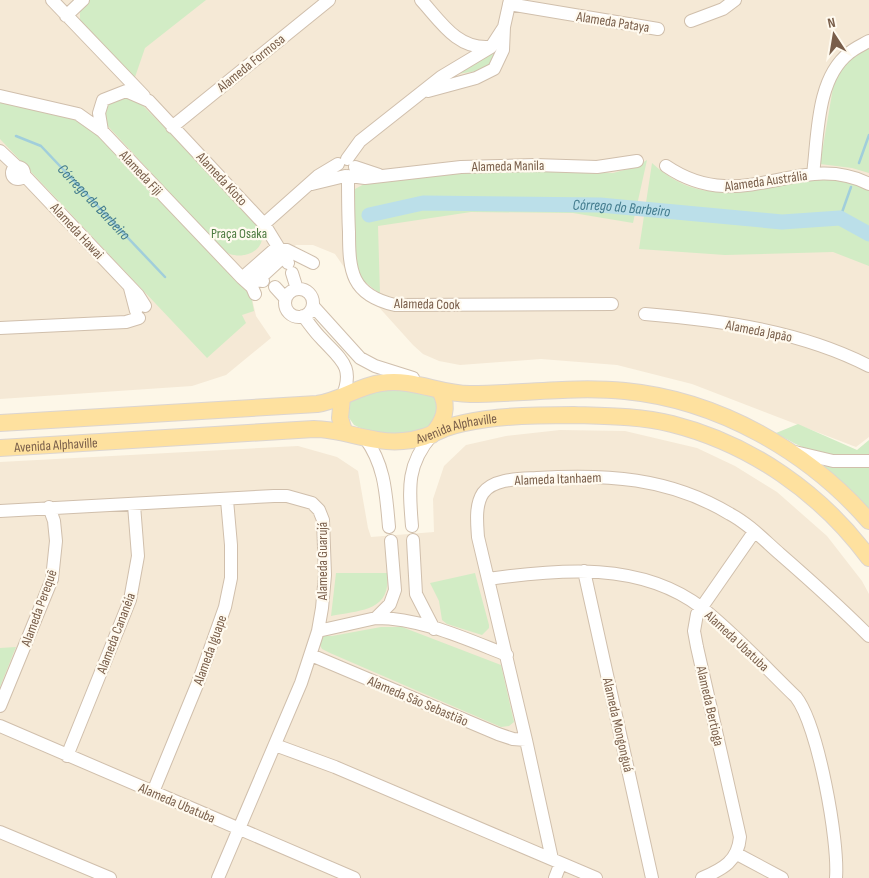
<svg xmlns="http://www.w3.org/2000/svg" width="869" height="878" font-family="'Sofia Sans Condensed',sans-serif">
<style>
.residential{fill:#f5e9d6}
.green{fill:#d2ecc5}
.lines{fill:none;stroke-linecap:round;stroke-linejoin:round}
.stream{stroke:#a1cedb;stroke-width:2.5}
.river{stroke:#bbdfe9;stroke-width:15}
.minor-casing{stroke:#d0bfac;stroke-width:14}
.major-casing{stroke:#dcd5d0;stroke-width:18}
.minor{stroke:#fff;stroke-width:12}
.major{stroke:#fee19f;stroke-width:16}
.labels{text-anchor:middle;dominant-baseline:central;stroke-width:4.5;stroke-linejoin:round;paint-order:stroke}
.street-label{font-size:14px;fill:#795e4a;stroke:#fffaef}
.park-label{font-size:14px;fill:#4c7a3f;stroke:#fffaef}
.water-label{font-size:15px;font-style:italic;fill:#427b8d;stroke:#fffaef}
</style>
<rect width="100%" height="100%" fill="#fdf7e8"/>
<!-- residential -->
<path class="residential" d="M 0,0 L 869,0 L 869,437 L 856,447 L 692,384 L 617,365 L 541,359 L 460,365 L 439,361 L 423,354 L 413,345 L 348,273 L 335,254 L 313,245 L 296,245 L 249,285 L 256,316 L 271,338 L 226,375 L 192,386 L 0,399 Z
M 560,430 L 625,431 L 697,448 L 735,466 L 777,492 L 827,536 L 862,581 L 869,594 L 869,878 L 0,878 L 0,462 L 298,446 L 337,457 L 358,471 L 368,528 L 371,537 L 434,532 L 433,499 L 444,466 L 466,445 L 506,436 Z"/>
<!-- green -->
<path class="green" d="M 88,0 L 206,0 L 145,48 L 134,80 L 80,22 L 80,7 Z
M 869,47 L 869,173 L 852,168 L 820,164 L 835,76 L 850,58 Z
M 494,52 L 492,65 L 484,70 L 457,74 Z
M 132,95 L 256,218 C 258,222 262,228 262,233 C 265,254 238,261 224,251 L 105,123 L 104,112 L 108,104 Z
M 0,101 L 88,122 L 250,290 L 254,311 L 242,315 L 246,323 L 207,358 L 0,139 Z
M 647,160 L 633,223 L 573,213 L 471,212 L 378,226 L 380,294 L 355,274 L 355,189 L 366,183 L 490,169 L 613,173 L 635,167 Z
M 652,163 C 715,221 770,173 840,180 C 849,181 860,187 869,190 L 869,266 L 833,252 L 725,255 L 639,249 Z
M 384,387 L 434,395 L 441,414 C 437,417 434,422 430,425 C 409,439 375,436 354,425 L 347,415 L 348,402 Z
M 798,424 L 857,450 L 869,440 L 869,457 C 827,457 813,455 776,433 Z
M 804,458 L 869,465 L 869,509 L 848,488 Z
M 336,573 L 387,573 C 392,612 359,610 331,616 Z
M 475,573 L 489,625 L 489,628 L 482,635 L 447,624 L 442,620 L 439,601 L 430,583 Z
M 381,627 L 402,627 L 501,665 L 514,722 L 509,726 L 501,727 L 330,653 L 322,649 L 319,643 L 322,636 L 332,636 Z
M 16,647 L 0,687 L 0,648 Z"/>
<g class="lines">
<!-- stream -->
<g class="stream">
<path id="s1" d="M 16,136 L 41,146 L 165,277"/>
<path d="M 859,163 L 869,135"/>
<path d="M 840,218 L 851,187"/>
</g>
<!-- river -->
<path class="river" id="s2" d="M 369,215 L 423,203 L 600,205 L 782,222 L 840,218 L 869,234"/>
<defs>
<path id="minor" d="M 52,0 L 144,96
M 421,0 C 441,22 457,49 489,47
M 509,4 L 658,29
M 66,16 L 83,0
M 691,21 L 723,9 L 735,0
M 428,91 L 476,78 L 494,69 L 503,50 L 504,27 L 510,0
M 0,96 L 78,114 L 102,131 L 242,278 L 263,281
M 172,127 L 329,0
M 102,131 L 99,113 L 103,100 L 126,91 L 149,101 L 264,224 L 288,263
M 0,151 L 16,166
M 347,159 L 360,141 L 441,77 L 491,47 L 504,27
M 666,166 C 742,218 800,149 869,184
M12 173a6 6 0 1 1 12 0a6 6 0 1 1-12 0Z
M 355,167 L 379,175
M 813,174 C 818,136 816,79 849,53 C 855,48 862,45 869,41
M 24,175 L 138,295 L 145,306
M 348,176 C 348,195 348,213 349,232 C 349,271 351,295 395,305 L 612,304
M 350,176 L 365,178 L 461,167 L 535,165 L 597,167 L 637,161
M 312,184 L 345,176
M 264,224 L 318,176 L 338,164
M 292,273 L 297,289
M 259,279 L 284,256
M 275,287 L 285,298
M 130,288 L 136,311
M285 303a14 14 0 1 1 28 0a14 14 0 1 1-28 0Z
M 255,294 L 252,287 L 242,278 L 275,249 L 287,250 L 313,263
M 313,306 L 360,358 L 375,366 L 413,378
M 645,314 C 720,320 801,331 869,366
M 303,316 C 309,323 314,331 321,338 C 341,360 355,366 342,398
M 0,328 L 126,322 L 139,318
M 365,438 C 385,465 386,494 389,527
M 795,452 L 833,461 L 869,461
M 0,511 L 274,496 L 287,496 L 312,503 L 319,510 L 323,520 L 325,575 L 322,608 L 318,631 L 301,683 L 218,878
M 412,526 C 409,489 406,465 432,435
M 413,540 L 416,594 L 434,629
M 584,571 L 652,878
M 488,579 C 559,569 641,561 702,608 C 733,632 767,669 796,697 C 818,725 839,841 836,878
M 376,618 L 390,604 L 395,590 L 391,541
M 318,631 L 376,618 C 421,618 466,639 507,655
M 311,655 L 498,734 L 513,739 L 526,740
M 0,706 L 52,579 L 56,541 L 54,521 L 49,507
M 0,726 L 354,878
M 275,745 L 335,767 L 596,878
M 67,756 L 130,600 L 138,556 L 134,505
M 153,792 L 199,680 L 225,607 L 231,578 L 231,545 L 227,500
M 0,832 L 110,878
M 737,854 L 782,878
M 552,859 L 526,740 L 478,537 C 477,523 475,505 483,493 C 494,478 521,479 537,478 C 606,474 669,477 730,514 C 749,524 764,540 780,554 C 811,581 841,608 869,636
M 555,878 L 560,865
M 702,878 C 723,869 738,861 740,837 L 697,647 L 694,631 L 697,614 L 754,532"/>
<g id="major">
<path d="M 342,398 L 340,418 L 344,431"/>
<path d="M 0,423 L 317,404 C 340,401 358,386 381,383 C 413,378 439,394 470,394 C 521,394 573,386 625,391 C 718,400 808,451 869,521"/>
<path d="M 432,435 C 443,422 450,408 440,391"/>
<path id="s3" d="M 0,448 L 314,429 C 344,429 372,444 403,441 C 419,440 432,434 446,428 C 459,423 473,421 487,419 C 516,415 545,415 574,415 C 607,416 640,416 672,424 C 751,444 821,493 869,558"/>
</g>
</defs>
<!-- minor casing -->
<use href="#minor" class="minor-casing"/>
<!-- major casing -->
<use href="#major" class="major-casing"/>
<!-- minor -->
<use href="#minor" class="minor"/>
<!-- major -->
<use href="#major" class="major"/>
</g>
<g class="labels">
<!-- street labels -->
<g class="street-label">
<text transform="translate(613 22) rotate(9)">Alameda Pataya</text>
<text transform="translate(251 63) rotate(-39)">Alameda Formosa</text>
<text transform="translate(508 166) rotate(-1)">Alameda Manila</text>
<text transform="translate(141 173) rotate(47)">Alameda Fiji</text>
<text transform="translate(222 179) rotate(47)">Alameda Kioto</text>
<text transform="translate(766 181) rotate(-8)">Alameda Austrália</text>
<text transform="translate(77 231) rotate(47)">Alameda Hawai</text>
<text transform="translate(427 304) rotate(1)">Alameda Cook</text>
<text transform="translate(759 331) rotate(11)">Alameda Japão</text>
<text stroke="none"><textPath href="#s3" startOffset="460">Avenida Alphaville</textPath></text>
<text stroke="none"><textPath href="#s3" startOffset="56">Avenida Alphaville</textPath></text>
<text transform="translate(558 479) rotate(-2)">Alameda Itanhaem</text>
<text transform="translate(322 561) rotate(-90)">Alameda Guarujá</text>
<text transform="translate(39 608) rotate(-70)">Alameda Perequê</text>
<text transform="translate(116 633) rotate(-69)">Alameda Cananéia</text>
<text transform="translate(737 641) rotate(43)">Alameda Ubatuba</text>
<text transform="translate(210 650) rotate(-70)">Alameda Iguape</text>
<text transform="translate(418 701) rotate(23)">Alameda São Sebastião</text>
<text transform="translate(710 706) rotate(77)">Alameda Bertioga</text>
<text transform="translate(618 725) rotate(77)">Alameda Mongonguá</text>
<text transform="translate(177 803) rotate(23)">Alameda Ubatuba</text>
</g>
<!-- park labels -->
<g class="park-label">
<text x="239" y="233">Praça Osaka</text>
</g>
<!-- water labels -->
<g class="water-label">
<text stroke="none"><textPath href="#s1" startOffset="104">Córrego do Barbeiro</textPath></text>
<text stroke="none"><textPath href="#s2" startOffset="254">Córrego do Barbeiro</textPath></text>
</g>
</g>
<!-- north arrow -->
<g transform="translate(834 35) rotate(348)" stroke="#fffaef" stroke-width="4" paint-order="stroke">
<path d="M0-4L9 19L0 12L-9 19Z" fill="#795e4a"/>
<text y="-8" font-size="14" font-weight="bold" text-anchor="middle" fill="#795e4a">N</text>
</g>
</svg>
